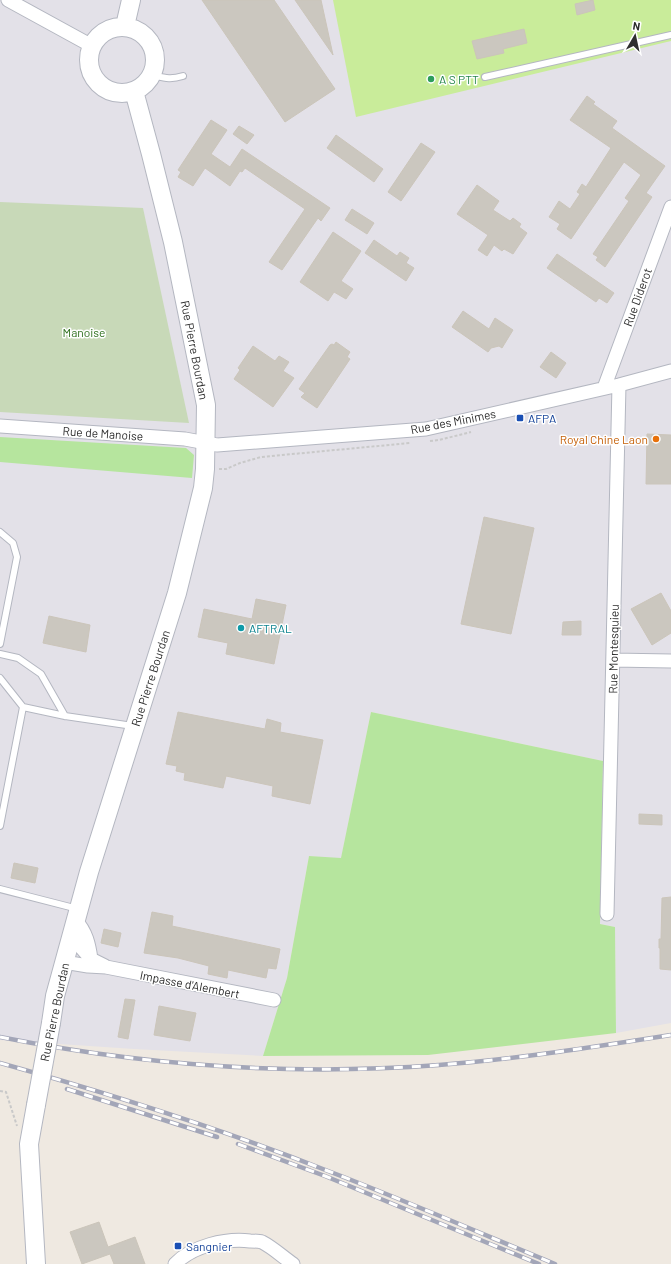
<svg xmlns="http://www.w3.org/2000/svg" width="671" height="1264" font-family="Barlow,sans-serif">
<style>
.industrial{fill:#e3e1e8}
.green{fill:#b6e59e}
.cemetery{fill:#c8d9b8}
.pitch{fill:#c9ec9a}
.building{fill:#cbc7bf;stroke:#cbc5ba}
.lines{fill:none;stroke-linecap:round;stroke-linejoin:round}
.lane-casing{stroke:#b4b7c1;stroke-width:8}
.street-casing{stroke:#b4b7c1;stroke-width:15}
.secondary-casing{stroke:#b4b7c1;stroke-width:20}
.path{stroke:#c9c9c9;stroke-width:2;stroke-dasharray:3 2;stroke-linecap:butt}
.lane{stroke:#fff;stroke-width:6}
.street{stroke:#fff;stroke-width:13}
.secondary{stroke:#fff;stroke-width:18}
.rail-casing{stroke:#a3a6b8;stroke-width:4.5}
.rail{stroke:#fff;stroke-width:3;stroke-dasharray:9;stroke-linecap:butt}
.secondary-bridge-casing{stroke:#b4b7c1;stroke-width:20;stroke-linecap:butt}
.secondary-bridge{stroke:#fff;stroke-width:18}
.leisure-dot{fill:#2e9e5b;stroke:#fff;stroke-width:1.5}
.transit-dot{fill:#1a4fb4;stroke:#fff;stroke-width:1.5}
.food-dot{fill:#e8710a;stroke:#fff;stroke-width:1.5}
.culture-dot{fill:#0f9aa8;stroke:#fff;stroke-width:1.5}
.labels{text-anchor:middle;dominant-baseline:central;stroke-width:3;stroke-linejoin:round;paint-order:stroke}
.leisure-label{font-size:12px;fill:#27864d;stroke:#fff;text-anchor:start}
.street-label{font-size:12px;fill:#2e2e2e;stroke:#fff}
.park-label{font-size:12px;fill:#2c6e1b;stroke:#fff}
.transit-label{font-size:12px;fill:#164399;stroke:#fff;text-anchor:start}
.food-label{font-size:12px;fill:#c56008;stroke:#fff;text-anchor:end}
.culture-label{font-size:12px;fill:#0d838f;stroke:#fff;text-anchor:start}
</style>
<rect width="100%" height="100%" fill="#efe9e1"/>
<!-- industrial -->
<path class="industrial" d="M 0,0 L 671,0 L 671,1023 L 616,1033 L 615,927 L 600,924 L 603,761 L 371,712 L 341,859 L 309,856 L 287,978 L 263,1056 L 134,1049 L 0,1040 Z"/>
<!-- green -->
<path class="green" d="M 0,437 L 186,448 L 194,455 L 192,478 L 0,462 Z
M 371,712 L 603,761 L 600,924 L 615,927 L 616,1033 L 428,1055 L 263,1056 L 287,978 L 309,856 L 341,858 Z"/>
<!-- cemetery -->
<path class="cemetery" d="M 0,202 L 143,208 L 189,423 L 0,412 Z"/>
<!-- pitch -->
<path class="pitch" d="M 333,0 L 671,0 L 671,41 L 356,117 Z"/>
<!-- building -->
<path class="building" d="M 202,0 L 274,0 L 335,89 L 285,122 Z
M 295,0 L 321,0 L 333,55 Z
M 593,0 L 595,10 L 577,15 L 575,4 Z
M 524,29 L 527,43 L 503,49 L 504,53 L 477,59 L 472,41 Z
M 587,96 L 595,102 L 593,104 L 617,121 L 612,128 L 665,166 L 646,193 L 652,197 L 605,267 L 596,260 L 598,257 L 593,254 L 629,201 L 625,198 L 641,175 L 624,162 L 571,239 L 557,229 L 560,224 L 549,217 L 559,201 L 570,209 L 580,194 L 577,192 L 582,184 L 586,187 L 611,148 L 570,120 Z
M 211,120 L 227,130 L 211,154 L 230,167 L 242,149 L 330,208 L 321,221 L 318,218 L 282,270 L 269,262 L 305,209 L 245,168 L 242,172 L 240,171 L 230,186 L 205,168 L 193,186 L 178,177 L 181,172 L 178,170 Z
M 239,126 L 254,135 L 247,144 L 233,134 Z
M 336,135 L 383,169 L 374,182 L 327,148 Z
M 421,143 L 435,152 L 401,201 L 388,192 Z
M 477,185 L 499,201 L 493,210 L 510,221 L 513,218 L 521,224 L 519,227 L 527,233 L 513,254 L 504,249 L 502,251 L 494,245 L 487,256 L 478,250 L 488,235 L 457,214 Z
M 352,209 L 374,223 L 367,234 L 345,220 Z
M 333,232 L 361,251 L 341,281 L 353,289 L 346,299 L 334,292 L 328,301 L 300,282 Z
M 374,240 L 397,256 L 400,252 L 409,258 L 406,263 L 414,268 L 406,281 L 365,253 Z
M 557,254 L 614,293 L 607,303 L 599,298 L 596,302 L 547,268 Z
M 463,311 L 489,329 L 495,318 L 513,330 L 502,348 L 499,346 L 491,348 L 488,352 L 452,327 Z
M 336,342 L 350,352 L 347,357 L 350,359 L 317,408 L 301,397 L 305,393 L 299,389 L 330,345 L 332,344 L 334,345 Z
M 253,346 L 275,361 L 279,356 L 289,362 L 283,371 L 294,378 L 273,407 L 234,379 L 240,370 L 238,368 Z
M 551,352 L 566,363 L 556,378 L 540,367 Z
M 647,434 L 671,435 L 671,484 L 646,484 Z
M 484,517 L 534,528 L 511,634 L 461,624 Z
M 661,593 L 671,611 L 671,633 L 652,645 L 631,609 Z
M 256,599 L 286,605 L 274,664 L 226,654 L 228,643 L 198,637 L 204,609 L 252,619 Z
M 49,616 L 90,625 L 86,652 L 43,643 Z
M 581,621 L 581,635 L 562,635 L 563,622 Z
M 178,712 L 265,729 L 267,719 L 281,723 L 280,732 L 323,740 L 310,804 L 272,796 L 273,786 L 226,776 L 223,788 L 184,780 L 185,773 L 176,771 L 177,766 L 166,764 Z
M 639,814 L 662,815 L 662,825 L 639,824 Z
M 14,863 L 38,868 L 35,883 L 11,878 Z
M 671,897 L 671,970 L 660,969 L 660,948 L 659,948 L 659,939 L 661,939 L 662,898 Z
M 152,912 L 173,916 L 172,926 L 280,949 L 276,969 L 268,968 L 266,978 L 228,970 L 227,978 L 208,974 L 209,966 L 178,958 L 144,953 Z
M 104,929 L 121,933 L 118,947 L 101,943 Z
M 125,999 L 135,1000 L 128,1039 L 118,1037 Z
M 159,1006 L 196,1013 L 190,1041 L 154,1035 Z
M 99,1222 L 108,1247 L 135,1237 L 145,1264 L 114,1264 L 110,1254 L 82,1264 L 70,1232 Z"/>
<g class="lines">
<defs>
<path id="lane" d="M 152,75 C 165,78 170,80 183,76
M 485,77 L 671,35
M 0,532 L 13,543 L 17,557 L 0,644
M 0,654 L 18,658 L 41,674 L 65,716
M 0,678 L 23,707
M 0,826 L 23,707 L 65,716 L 133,726
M 0,889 L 78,909"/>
<path id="street" d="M 8,0 L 92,46
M 604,388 L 671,207
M 0,426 L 185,439 L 217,445 L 426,429 L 619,385 L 671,371
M 613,660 L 671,661
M 607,914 L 619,385
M 76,921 C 86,931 89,945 91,959
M 70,942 L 78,944 L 91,959 L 105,966
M 64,962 L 88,966 L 106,967 L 274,1000
M 175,1264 C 192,1246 226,1238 250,1241 C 254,1241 259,1241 262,1242 C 272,1247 283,1257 293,1264"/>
<path id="secondary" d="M 125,26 L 131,0
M89 60a33 33 0 1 1 66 0a33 33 0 1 1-66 0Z
M 51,1023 L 55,996 L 89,872 L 177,593 L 203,488 L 205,469 L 206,405 L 173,242 L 151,154 L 134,91
M 36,1105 L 29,1144 L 36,1264"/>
</defs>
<!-- lane casing -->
<use href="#lane" class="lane-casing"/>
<!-- street casing -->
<use href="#street" class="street-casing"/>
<!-- secondary casing -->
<use href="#secondary" class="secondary-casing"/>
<!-- path -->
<path class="path" d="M 430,441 L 439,440 L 471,432
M 219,469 L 226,469 L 240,463 L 261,457 L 410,443
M 0,1091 L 6,1092 L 17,1126"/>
<!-- lane -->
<use href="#lane" class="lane"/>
<!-- street -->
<use href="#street" class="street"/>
<!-- secondary -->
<use href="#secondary" class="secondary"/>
<defs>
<path id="rail" d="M 0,1037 C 145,1066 292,1076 439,1065 C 517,1059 594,1047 671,1035
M 0,1063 C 111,1094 221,1129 328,1171 C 404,1200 480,1233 555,1264
M 67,1089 L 217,1137
M 238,1144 L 325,1176 L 539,1264"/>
</defs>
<!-- rail casing -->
<use href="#rail" class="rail-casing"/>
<!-- rail -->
<use href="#rail" class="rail"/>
<defs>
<path id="secondary-bridge" d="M 36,1105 L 51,1023"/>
</defs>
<!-- secondary-bridge casing -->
<use href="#secondary-bridge" class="secondary-bridge-casing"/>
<!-- secondary-bridge -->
<use href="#secondary-bridge" class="secondary-bridge"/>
</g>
<!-- markers -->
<circle class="leisure-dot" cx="431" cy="79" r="4"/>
<g class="transit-dot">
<rect x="516" y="414" width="8" height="8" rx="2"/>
<rect x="174" y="1242" width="8" height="8" rx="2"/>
</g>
<circle class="food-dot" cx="656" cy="439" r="4"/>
<circle class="culture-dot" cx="241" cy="628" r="4"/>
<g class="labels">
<!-- leisure labels -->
<g class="leisure-label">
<text x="439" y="79">A S PTT</text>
</g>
<!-- street labels -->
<g class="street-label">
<text transform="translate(637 297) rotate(-70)">Rue Diderot</text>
<text transform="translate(195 350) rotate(79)">Rue Pierre Bourdan</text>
<text transform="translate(453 421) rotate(-11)">Rue des Minimes</text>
<text transform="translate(103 433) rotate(4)">Rue de Manoise</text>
<text transform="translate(613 649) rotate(-89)">Rue Montesquieu</text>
<text transform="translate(150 678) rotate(-72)">Rue Pierre Bourdan</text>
<text transform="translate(190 984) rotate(11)">Impasse d'Alembert</text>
<text transform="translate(54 1012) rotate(-78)">Rue Pierre Bourdan</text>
</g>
<!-- park labels -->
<g class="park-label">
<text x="84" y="332">Manoise</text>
</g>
<!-- transit labels -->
<g class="transit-label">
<text x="528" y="418">AFPA</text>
<text x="186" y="1246">Sangnier</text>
</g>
<!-- food labels -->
<g class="food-label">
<text x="648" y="439">Royal Chine Laon</text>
</g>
<!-- culture labels -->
<g class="culture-label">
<text x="249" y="628">AFTRAL</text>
</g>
</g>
<!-- north arrow -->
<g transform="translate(635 36) rotate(9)" stroke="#ffffff" stroke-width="3" paint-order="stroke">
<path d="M0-3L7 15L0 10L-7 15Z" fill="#2e2e2e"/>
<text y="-6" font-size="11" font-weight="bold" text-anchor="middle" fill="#2e2e2e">N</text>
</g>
</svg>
